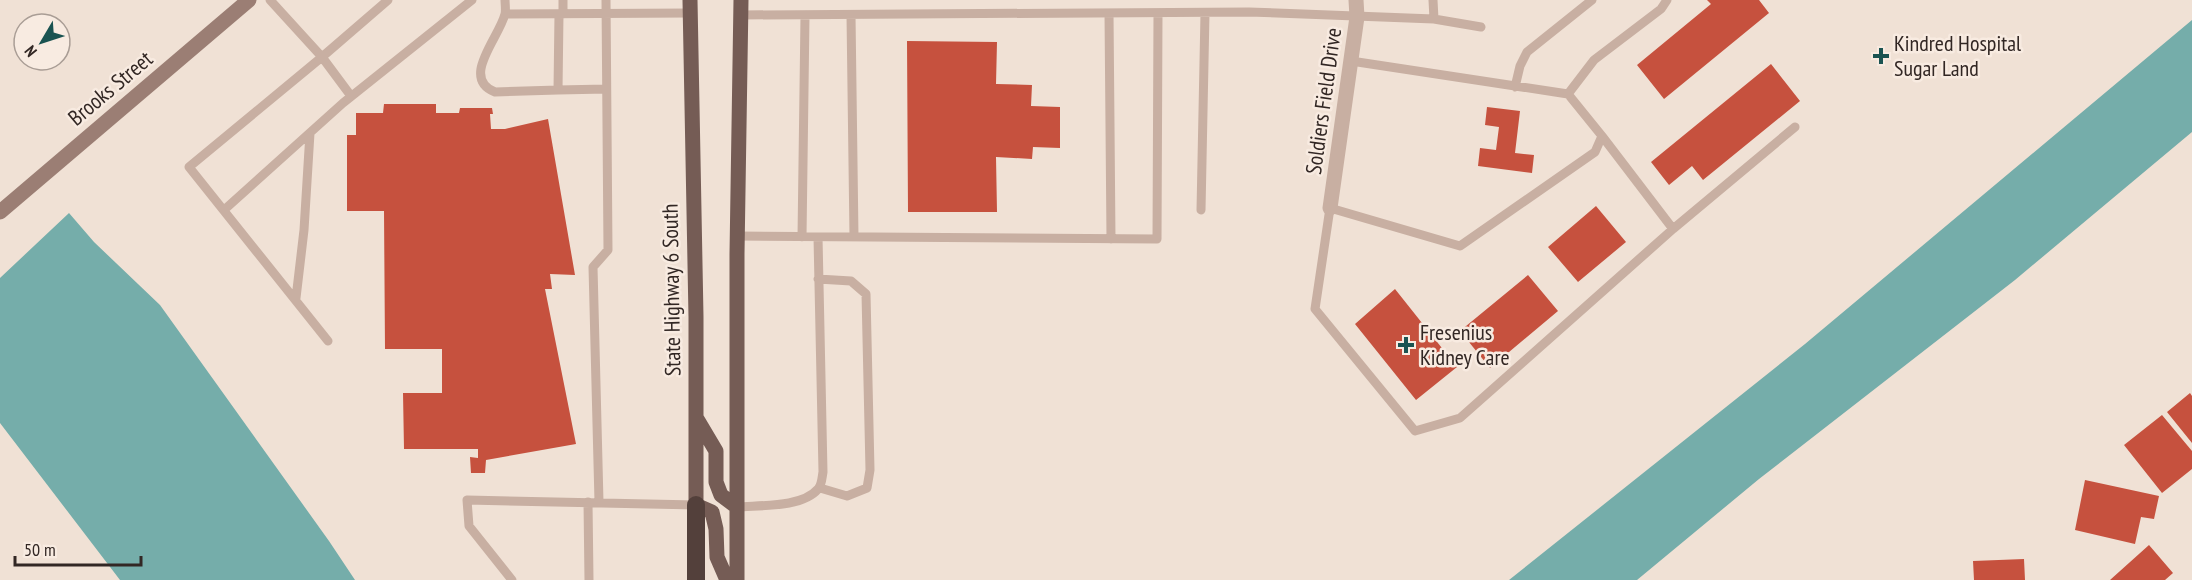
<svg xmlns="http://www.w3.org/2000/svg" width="2192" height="580" font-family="'PT Sans Narrow',sans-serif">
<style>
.water{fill:#75adaa}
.building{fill:#c6513e}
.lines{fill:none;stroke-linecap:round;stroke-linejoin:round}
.lane{stroke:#c8afa2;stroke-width:9}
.street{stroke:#c8afa2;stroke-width:15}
.secondary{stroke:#9b7e74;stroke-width:15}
.primary{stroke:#755c55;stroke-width:15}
.highway{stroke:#53403b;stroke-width:18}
.poi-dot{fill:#1a5351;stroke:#f8ebe1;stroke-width:2}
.labels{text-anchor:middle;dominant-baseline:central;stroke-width:5;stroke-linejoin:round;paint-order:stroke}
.poi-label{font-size:22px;fill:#322724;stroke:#f8ebe1;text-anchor:start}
.street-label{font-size:22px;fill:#322724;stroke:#f8ebe1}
</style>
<rect width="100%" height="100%" fill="#f0e1d5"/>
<!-- water -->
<path class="water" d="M 2192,20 L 2192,132 L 2015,280 L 1759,479 L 1637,580 L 1509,580 L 1805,344 Z
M 69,213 L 94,242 L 160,305 L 329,541 L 355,580 L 120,580 L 0,423 L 0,278 Z"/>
<!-- building -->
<path class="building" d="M 1707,0 L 1759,0 L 1769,13 L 1664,99 L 1637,65 L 1711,4 Z
M 907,41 L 997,42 L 996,84 L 1032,85 L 1031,106 L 1060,107 L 1060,148 L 1033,147 L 1032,159 L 996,157 L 997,212 L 908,212 Z
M 1771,64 L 1800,101 L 1703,180 L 1692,166 L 1669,185 L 1651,162 Z
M 384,104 L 436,104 L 436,113 L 459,113 L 460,108 L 492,108 L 493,114 L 490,114 L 491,129 L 505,129 L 548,119 L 575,275 L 550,274 L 552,289 L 545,289 L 576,444 L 486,460 L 485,473 L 471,473 L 470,457 L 478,458 L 478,449 L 404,449 L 403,393 L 442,393 L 442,349 L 385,349 L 384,211 L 347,211 L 347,135 L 356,135 L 356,113 L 383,113 Z
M 1487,107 L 1520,111 L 1515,153 L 1534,155 L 1532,173 L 1478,166 L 1480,148 L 1496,150 L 1499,127 L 1485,125 Z
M 1596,206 L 1626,242 L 1578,282 L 1548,247 Z
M 1528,275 L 1558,311 L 1490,368 L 1460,331 Z
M 1395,289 L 1457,367 L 1416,400 L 1355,324 Z
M 2190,393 L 2192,396 L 2192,443 L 2167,412 Z
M 2162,415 L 2192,451 L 2192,469 L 2162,493 L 2124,445 Z
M 2085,480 L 2159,496 L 2154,519 L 2141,517 L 2135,544 L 2075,530 Z
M 2149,545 L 2173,573 L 2165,580 L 2110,580 Z
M 2024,559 L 2025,580 L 1974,580 L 1973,561 Z"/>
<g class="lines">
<!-- lane -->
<path class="lane" d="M 270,0 L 322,57 L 189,167 L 328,341
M 505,0 C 505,4 506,10 505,14 C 499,38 460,78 495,92 L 558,90
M 563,0 L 563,14
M 1109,13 L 1111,239
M 505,14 L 690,13
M 559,14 L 558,90 L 606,89
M 741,15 L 1249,12 L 1434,19 L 1433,0
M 851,15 L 854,237
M 1434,19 L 1481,27
M 1351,61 L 1568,94 L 1602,136 L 1673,229
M 1515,87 L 1520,66 L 1527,52 L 1592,0
M 1568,94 L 1594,60 L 1661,9 L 1667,0
M 351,96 L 322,57 L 388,0
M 1602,136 L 1595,152 L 1460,246 L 1330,208 L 1315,309 L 1415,431 L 1460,418 L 1673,229 L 1795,127
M 224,210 L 343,103 L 472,0
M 1201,210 L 1205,13
M 737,236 L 1157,239 L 1158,13
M 802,237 L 805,16
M 818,279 L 851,281 L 866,294 L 870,470 L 867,488 L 847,496 L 820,488
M 296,298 L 304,230 L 310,133
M 588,502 L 589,580
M 599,502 L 593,267 L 608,250 L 606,0
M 737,507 C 759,505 802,508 818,489 C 822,485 822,477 823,472 L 818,237
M 512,580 L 469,526 L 467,500 L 696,505"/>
<!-- street -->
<path class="street" d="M 1330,208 L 1357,17 L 1356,0"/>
<!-- secondary -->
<path class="secondary" d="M 0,212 L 249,0"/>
<!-- primary -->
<path class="primary" d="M 690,0 L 696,317 L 696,505 L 712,512 L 716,529 L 717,557 L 727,580
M 697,419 L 716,451 L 716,482 L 721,495 L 737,507
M 737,580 L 737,254 L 741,0"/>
<!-- highway -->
<path class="highway" d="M 696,505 L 696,580"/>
</g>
<!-- markers -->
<g class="poi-dot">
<path d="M1878 47h6v6h6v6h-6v6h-6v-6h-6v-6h6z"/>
<path d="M1403 336h6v6h6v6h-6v6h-6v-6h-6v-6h6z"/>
</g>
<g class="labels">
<!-- poi labels -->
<g class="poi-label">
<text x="1894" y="43">Kindred Hospital<tspan x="1894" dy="25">Sugar Land</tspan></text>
<text x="1420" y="332">Fresenius<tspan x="1420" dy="25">Kidney Care</tspan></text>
</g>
<!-- street labels -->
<g class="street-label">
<text transform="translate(110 88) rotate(-40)">Brooks Street</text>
<text transform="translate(1323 101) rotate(-82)">Soldiers Field Drive</text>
<text transform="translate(671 290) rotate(-91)">State Highway 6 South</text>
</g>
</g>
<!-- north arrow -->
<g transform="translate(42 42) rotate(231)"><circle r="28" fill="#f8ebe1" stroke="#a99d95" stroke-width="1.5"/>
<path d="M0-4.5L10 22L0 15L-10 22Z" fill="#1a5351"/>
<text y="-9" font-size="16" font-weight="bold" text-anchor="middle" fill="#322724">N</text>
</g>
<!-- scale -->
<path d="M15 556v9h126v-9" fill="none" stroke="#322724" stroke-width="3"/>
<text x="24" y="556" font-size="18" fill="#322724" stroke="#f8ebe1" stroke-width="4.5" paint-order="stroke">50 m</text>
</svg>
